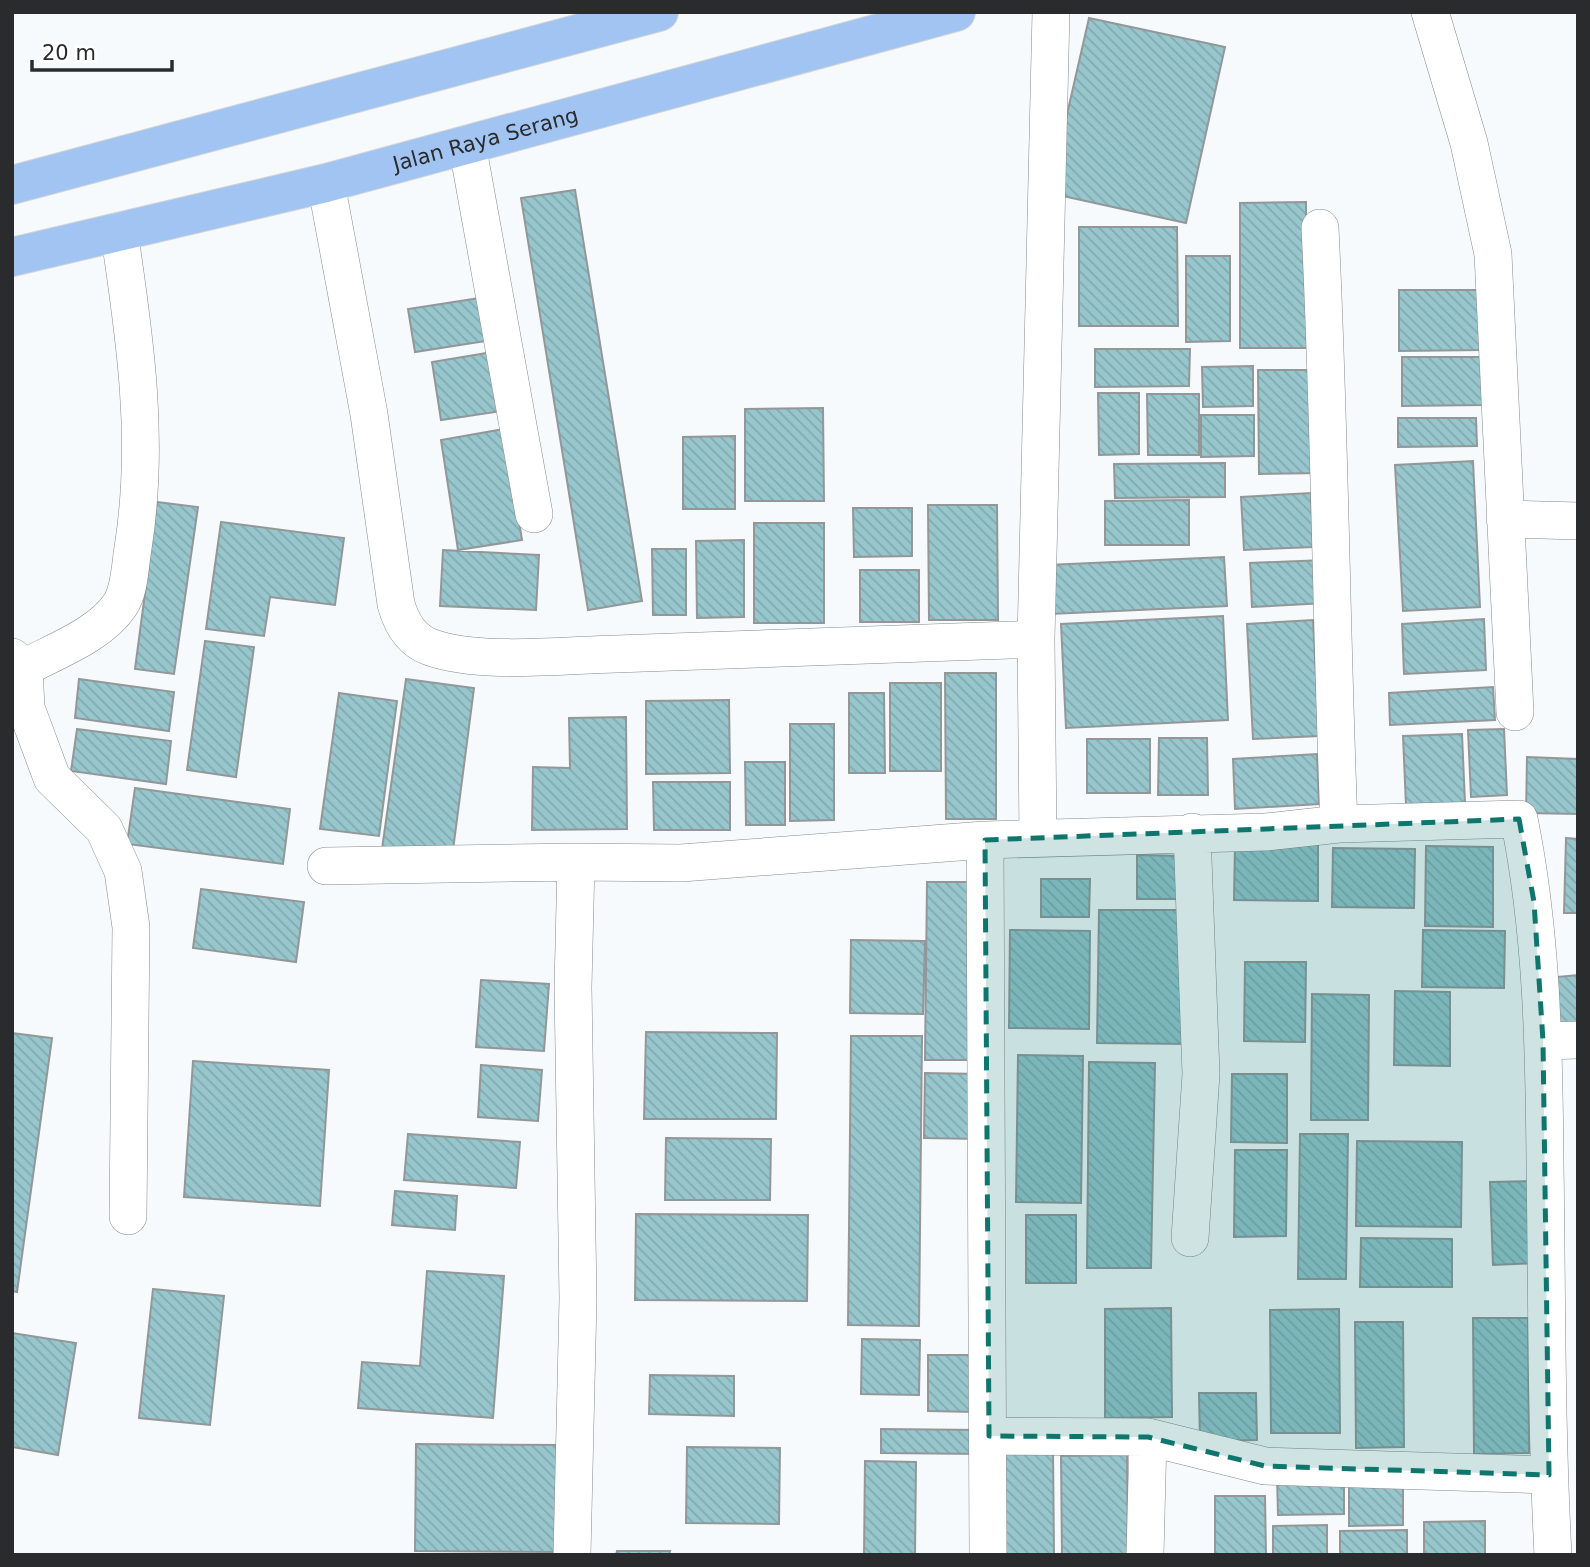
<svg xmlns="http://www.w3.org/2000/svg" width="1590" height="1567" font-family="'DejaVu Sans',sans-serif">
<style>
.building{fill:url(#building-back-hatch);stroke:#939798;stroke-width:2}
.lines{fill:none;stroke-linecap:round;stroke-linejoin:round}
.minor-casing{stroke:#86898b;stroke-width:38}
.trunk-casing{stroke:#d4d5d5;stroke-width:40}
.minor{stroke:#fff;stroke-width:37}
.trunk{stroke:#a2c4f2;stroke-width:38}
.marked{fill:#0f766e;fill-opacity:0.2;stroke:#0f766e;stroke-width:5;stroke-dasharray:14 9;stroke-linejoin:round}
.labels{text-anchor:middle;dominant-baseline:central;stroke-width:5;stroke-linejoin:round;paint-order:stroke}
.street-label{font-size:21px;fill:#2a2b2c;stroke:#fff}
</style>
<defs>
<pattern id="building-back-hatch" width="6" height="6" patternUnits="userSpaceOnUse" patternTransform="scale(1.75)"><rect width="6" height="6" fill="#97c6cd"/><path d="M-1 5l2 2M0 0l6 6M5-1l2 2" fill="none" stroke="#82aab0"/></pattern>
</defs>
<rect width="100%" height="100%" fill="#f7fafc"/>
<!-- building -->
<path class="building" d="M 1089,18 L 1225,47 L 1186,223 L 1049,193 Z
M 575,190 L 642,601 L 588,610 L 521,198 Z
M 1306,202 L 1307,348 L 1240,348 L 1240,203 Z
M 1079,227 L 1177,227 L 1178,326 L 1079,326 Z
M 1186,256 L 1230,256 L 1230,341 L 1186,342 Z
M 1399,290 L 1482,290 L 1482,350 L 1399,351 Z
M 480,298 L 486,341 L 415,352 L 408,309 Z
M 1095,349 L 1190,349 L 1189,386 L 1095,387 Z
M 493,352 L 502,411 L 441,420 L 432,362 Z
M 1402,357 L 1483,357 L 1484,405 L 1402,406 Z
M 1253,366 L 1253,406 L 1203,407 L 1202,367 Z
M 1258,370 L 1324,370 L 1324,473 L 1259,474 Z
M 1098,393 L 1139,393 L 1139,454 L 1099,455 Z
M 1147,394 L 1199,394 L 1199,455 L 1148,455 Z
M 823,408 L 824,501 L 745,501 L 745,409 Z
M 1201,415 L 1254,415 L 1254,456 L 1201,457 Z
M 1398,418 L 1476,418 L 1477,446 L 1398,447 Z
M 504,429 L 522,540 L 458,550 L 441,440 Z
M 735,436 L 735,509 L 683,509 L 683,437 Z
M 1473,461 L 1480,607 L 1403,611 L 1395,465 Z
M 1225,463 L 1225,497 L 1115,498 L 1114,464 Z
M 1311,493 L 1313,547 L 1244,550 L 1241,497 Z
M 1189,500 L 1189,545 L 1105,545 L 1105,501 Z
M 157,502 L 198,507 L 174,674 L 135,669 Z
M 928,505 L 997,505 L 998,620 L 929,620 Z
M 853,508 L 912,508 L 912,556 L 854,557 Z
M 221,522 L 344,538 L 335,605 L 270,597 L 264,636 L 206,629 Z
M 754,523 L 824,523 L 824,623 L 754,623 Z
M 744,540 L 744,617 L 697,618 L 696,541 Z
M 652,549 L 686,549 L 686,615 L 653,615 Z
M 443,550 L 539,555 L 536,610 L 440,606 Z
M 1224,557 L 1227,606 L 1050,614 L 1048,565 Z
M 1324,560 L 1326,603 L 1252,607 L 1250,563 Z
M 860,570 L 919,570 L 919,622 L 860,622 Z
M 1223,616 L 1228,720 L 1066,728 L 1061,624 Z
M 1484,619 L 1486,670 L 1404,674 L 1402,624 Z
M 1313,620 L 1319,736 L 1253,739 L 1247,624 Z
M 205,641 L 254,647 L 236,777 L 187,770 Z
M 945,673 L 996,673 L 996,819 L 946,819 Z
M 79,679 L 174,692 L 169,731 L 75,718 Z
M 406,679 L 474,688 L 452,858 L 382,849 Z
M 890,683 L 941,683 L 941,771 L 890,771 Z
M 1493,687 L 1495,720 L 1390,725 L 1389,693 Z
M 339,693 L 397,701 L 379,836 L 320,829 Z
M 849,693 L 884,693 L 885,773 L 849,773 Z
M 729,700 L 730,773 L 646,774 L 646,701 Z
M 626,717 L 627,829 L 532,830 L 533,767 L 570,768 L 569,718 Z
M 790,724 L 834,724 L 834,820 L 790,821 Z
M 77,729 L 171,741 L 166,784 L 71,771 Z
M 1504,729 L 1507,795 L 1471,797 L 1468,730 Z
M 1462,734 L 1465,803 L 1406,806 L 1403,736 Z
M 1159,738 L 1207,738 L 1208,795 L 1158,795 Z
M 1087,739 L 1150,739 L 1150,793 L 1087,793 Z
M 1317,754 L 1319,804 L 1235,809 L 1233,759 Z
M 1527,757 L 1578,759 L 1578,814 L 1526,813 Z
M 745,762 L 785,762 L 785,825 L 746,825 Z
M 653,782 L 730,782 L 730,830 L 654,830 Z
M 135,788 L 290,809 L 283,864 L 127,844 Z
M 1566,838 L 1578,839 L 1578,913 L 1564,913 Z
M 1235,845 L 1318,845 L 1318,901 L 1234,900 Z
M 1426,846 L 1493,847 L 1493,927 L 1425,926 Z
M 1333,848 L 1415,849 L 1414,908 L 1332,907 Z
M 1137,855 L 1190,856 L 1189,899 L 1137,899 Z
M 1041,879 L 1090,879 L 1089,917 L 1041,917 Z
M 927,882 L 979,882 L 977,1060 L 925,1060 Z
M 201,889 L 304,902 L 296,962 L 193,948 Z
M 1099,910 L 1193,910 L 1191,1044 L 1097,1043 Z
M 1010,930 L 1090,931 L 1089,1029 L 1009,1028 Z
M 1423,930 L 1505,931 L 1504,988 L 1422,987 Z
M 851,940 L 925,941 L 923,1014 L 850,1013 Z
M 1245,962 L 1306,962 L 1305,1042 L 1244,1041 Z
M 1578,975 L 1578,1027 L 1551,1029 L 1547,978 Z
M 481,980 L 549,984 L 544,1051 L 476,1047 Z
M 1395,991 L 1450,992 L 1450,1066 L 1394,1065 Z
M 1312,994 L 1369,995 L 1368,1120 L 1311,1120 Z
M 646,1032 L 777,1033 L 776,1119 L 644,1119 Z
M 12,1033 L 52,1038 L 17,1292 L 12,1291 Z
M 851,1036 L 922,1036 L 919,1326 L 848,1325 Z
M 1018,1055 L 1083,1056 L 1081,1203 L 1016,1202 Z
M 193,1061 L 329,1070 L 320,1206 L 184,1197 Z
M 1089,1062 L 1155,1063 L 1151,1268 L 1087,1268 Z
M 481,1065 L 542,1070 L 538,1121 L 478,1117 Z
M 925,1073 L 981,1074 L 980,1139 L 924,1138 Z
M 1232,1074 L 1287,1074 L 1287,1143 L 1231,1142 Z
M 408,1134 L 520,1142 L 516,1188 L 404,1180 Z
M 1300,1134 L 1348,1134 L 1346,1279 L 1298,1279 Z
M 666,1138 L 771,1139 L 770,1200 L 665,1200 Z
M 1357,1141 L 1462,1142 L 1461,1227 L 1356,1226 Z
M 1235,1150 L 1287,1150 L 1286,1236 L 1234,1237 Z
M 1536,1181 L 1539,1263 L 1493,1265 L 1490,1182 Z
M 395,1191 L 457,1196 L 455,1230 L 392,1225 Z
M 636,1214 L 808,1215 L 807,1301 L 635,1300 Z
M 1026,1215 L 1076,1215 L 1076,1283 L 1026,1283 Z
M 1361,1238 L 1452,1239 L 1452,1287 L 1360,1287 Z
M 427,1271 L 504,1276 L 493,1418 L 358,1408 L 362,1362 L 420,1366 Z
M 153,1289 L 224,1296 L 210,1425 L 139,1418 Z
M 1171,1308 L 1172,1417 L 1105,1418 L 1105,1309 Z
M 1339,1309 L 1340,1433 L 1271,1433 L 1270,1310 Z
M 1473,1318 L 1528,1318 L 1529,1453 L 1474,1454 Z
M 1355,1322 L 1403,1322 L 1404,1447 L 1356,1448 Z
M 12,1333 L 76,1343 L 58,1455 L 12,1447 Z
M 862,1339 L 920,1340 L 919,1395 L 861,1394 Z
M 928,1355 L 976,1355 L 975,1412 L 928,1411 Z
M 650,1375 L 734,1376 L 734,1416 L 649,1414 Z
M 1199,1393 L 1256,1393 L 1257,1440 L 1200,1441 Z
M 881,1429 L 980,1430 L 980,1454 L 881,1453 Z
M 416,1444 L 561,1445 L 560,1552 L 415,1551 Z
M 687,1447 L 780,1448 L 779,1524 L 686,1523 Z
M 995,1450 L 1053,1450 L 1054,1555 L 996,1555 Z
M 1127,1455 L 1128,1555 L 1062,1555 L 1061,1456 Z
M 865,1461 L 916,1462 L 915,1555 L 864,1555 Z
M 1349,1472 L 1403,1472 L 1403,1525 L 1349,1526 Z
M 1344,1475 L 1344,1514 L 1278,1515 L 1277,1476 Z
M 1215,1496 L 1265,1496 L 1266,1555 L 1215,1555 Z
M 1485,1521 L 1485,1555 L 1424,1555 L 1424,1522 Z
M 1327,1525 L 1327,1555 L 1273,1555 L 1273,1526 Z
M 1407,1530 L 1407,1555 L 1340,1555 L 1340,1531 Z
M 617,1551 L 670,1551 L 669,1555 L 616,1555 Z"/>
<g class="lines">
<defs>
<path id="minor" d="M 1430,12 L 1469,143 L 1493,254 L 1515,712
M 467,144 L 534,514
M 326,183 L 369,414 L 396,604 C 401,622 411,640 430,647 C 479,665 564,655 616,654 C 756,650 896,645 1036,639
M 1320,228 C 1330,427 1331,625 1339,824
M 1505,519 L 1578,521
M 12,657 L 24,668 L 26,708 L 52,778 L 104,829 L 123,871 L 131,927 L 128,1216
M 24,668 C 55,651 100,635 120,605 C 130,590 130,565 133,548 C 150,441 135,338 119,231
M 1038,838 L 1036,639 L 1051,12
M 985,840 L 988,1555
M 326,866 L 576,862
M 1543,1041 L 1578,1040
M 1190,1238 L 1201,1074 L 1192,832
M 989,1436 L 1148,1437 L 1265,1466 L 1549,1475
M 572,1555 L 578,1299 L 573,987 L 576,862 L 681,863 L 985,840 L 1266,832 L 1339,824 L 1519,819 C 1542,932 1544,1047 1545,1162 C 1547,1293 1546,1424 1553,1555
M 1145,1555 L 1148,1437"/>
<g id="trunk">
<path d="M 12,185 L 659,12"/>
<path id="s1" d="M 12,257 L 326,183 L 956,12"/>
</g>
</defs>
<!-- minor casing -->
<use href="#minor" class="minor-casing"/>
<!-- trunk casing -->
<use href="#trunk" class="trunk-casing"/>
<!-- minor -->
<use href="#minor" class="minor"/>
<!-- trunk -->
<use href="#trunk" class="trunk"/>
</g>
<!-- marked area -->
<path class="marked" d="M 1519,819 L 1534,902 L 1543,1041 L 1549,1475 L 1265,1466 L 1148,1437 L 989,1436 L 985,840 Z"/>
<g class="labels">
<!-- street labels -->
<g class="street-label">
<text stroke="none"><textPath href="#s1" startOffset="488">Jalan Raya Serang</textPath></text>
</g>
</g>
<!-- border -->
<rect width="1590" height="1567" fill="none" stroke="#2a2b2c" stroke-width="28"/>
<!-- scale -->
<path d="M32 60v10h140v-10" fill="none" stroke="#2a2b2c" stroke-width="3.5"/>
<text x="42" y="60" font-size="21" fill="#2a2b2c" stroke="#ffffff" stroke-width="5" paint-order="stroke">20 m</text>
</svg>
